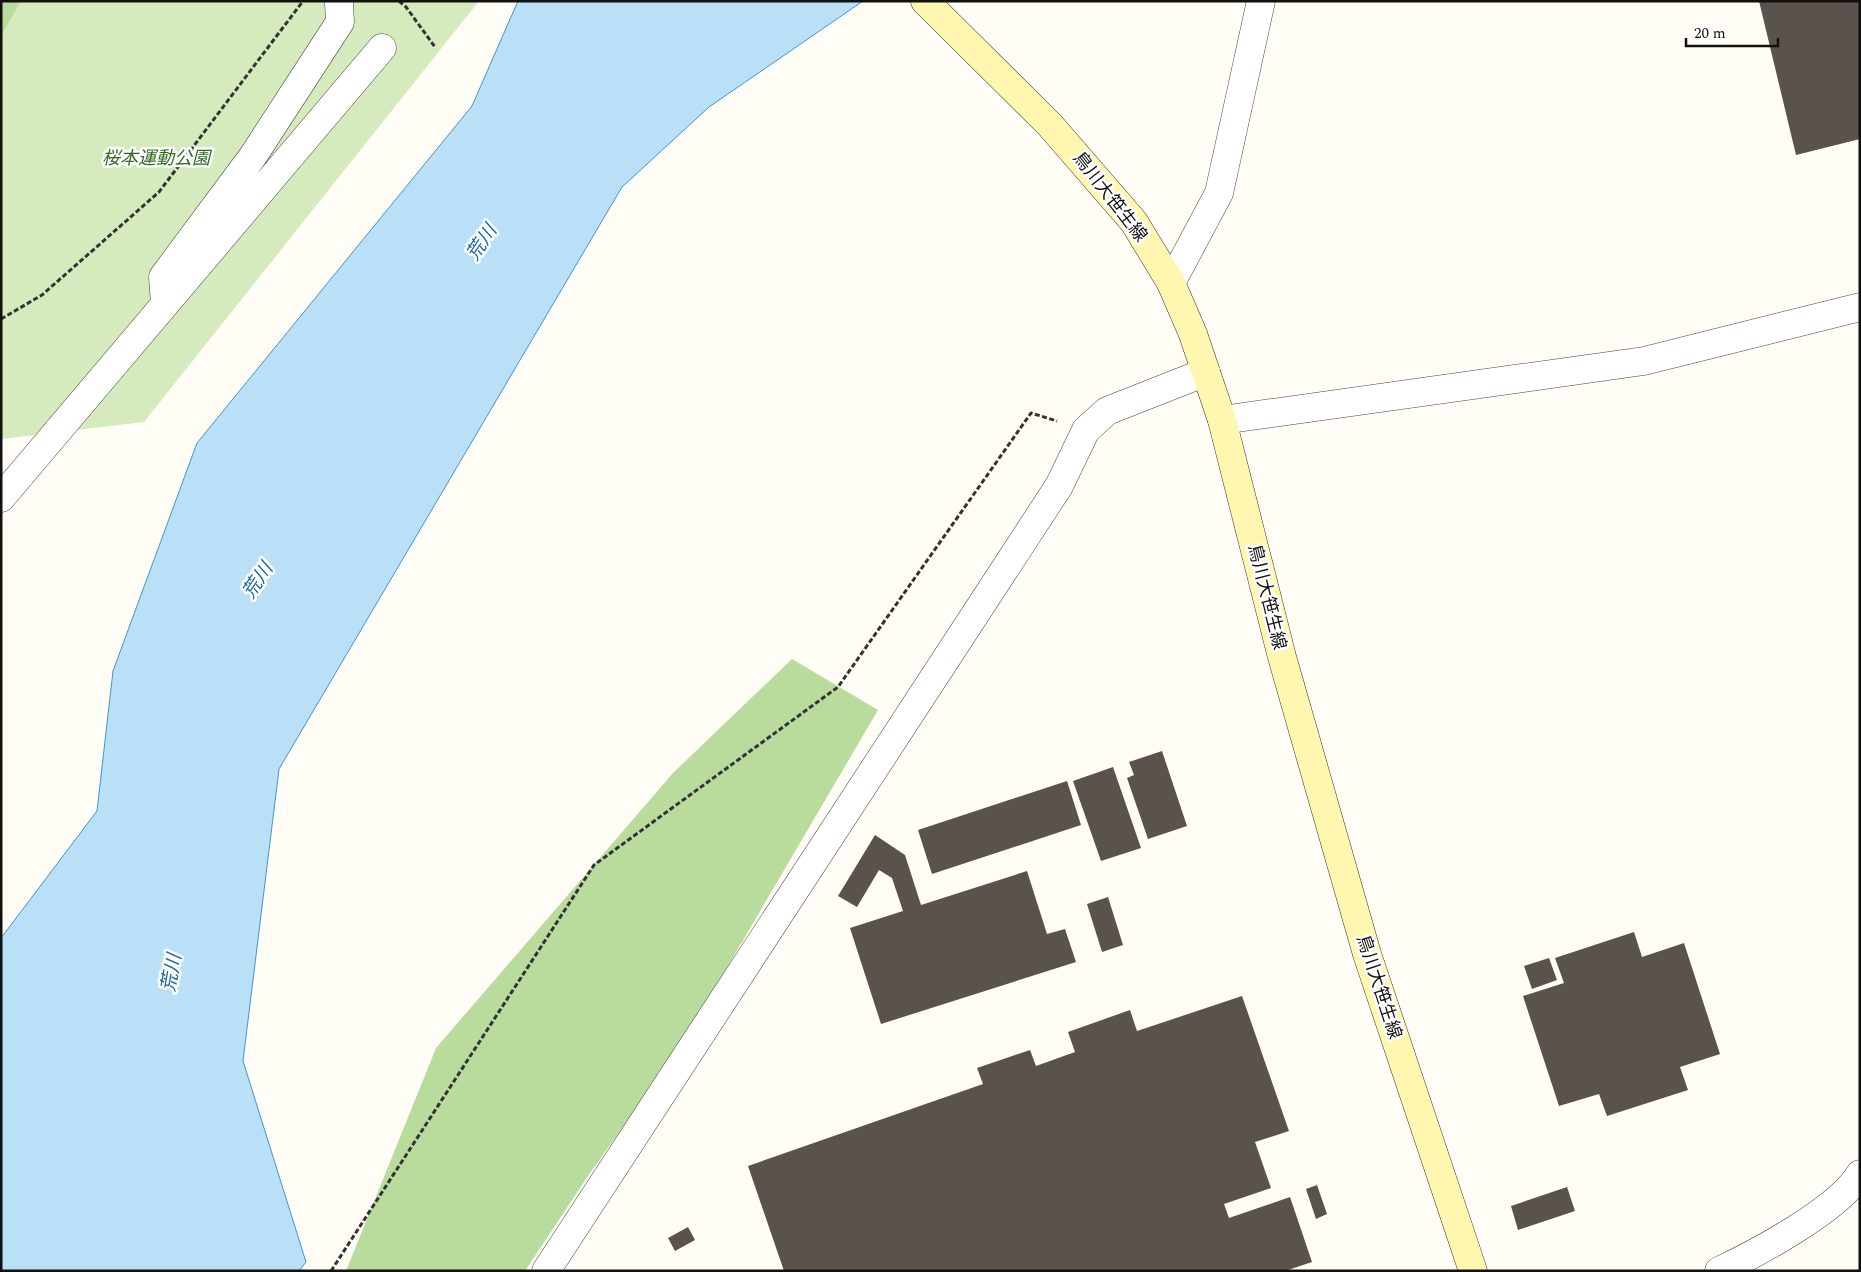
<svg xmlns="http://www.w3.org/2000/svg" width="1861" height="1272" font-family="Spectral,'Noto Sans JP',serif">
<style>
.green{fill:#d5ebbd}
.forest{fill:#b9dc9c}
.water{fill:#b9e0f7;stroke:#3f96cf}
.building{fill:#5a524d}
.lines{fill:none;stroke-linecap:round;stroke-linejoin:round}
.street-casing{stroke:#444;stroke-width:29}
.secondary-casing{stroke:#333;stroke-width:29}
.path{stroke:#333;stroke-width:3;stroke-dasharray:5 2.5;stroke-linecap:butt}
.street{stroke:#fff;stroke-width:28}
.secondary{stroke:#fff6b0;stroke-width:28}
.labels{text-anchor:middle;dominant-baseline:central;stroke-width:5;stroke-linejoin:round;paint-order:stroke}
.park-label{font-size:18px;font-style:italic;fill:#2f6b1f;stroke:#fff}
.street-label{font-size:18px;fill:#111;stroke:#fff}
.water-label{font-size:19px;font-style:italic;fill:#1768a6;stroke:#fff}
</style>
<rect width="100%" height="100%" fill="#fffdf5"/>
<!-- green -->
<path class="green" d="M 1,1 L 479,1 L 144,422 L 1,439 Z"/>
<!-- forest -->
<path class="forest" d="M 1,1 L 21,1 L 1,36 Z
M 792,659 L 878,710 L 681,1046 L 590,1173 L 525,1271 L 346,1271 L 436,1048 L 673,773 Z"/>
<!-- water -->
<path class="water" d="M 518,1 L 863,1 L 709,107 L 622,187 L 279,769 L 243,1061 L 306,1262 L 299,1271 L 1,1271 L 1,938 L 97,811 L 113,671 L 197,443 L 472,106 Z"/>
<!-- building -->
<path class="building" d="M 1759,1 L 1860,1 L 1860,139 L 1796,155 Z
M 1162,751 L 1187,826 L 1148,839 L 1127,778 L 1134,775 L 1129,762 Z
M 1113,767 L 1141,848 L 1101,861 L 1073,781 Z
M 1067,781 L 1081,825 L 932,874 L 918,830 Z
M 875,835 L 905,855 L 921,905 L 1027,871 L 1047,934 L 1065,929 L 1076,962 L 881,1024 L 850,928 L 903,911 L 892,878 L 879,870 L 857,907 L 838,896 Z
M 1108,897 L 1123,945 L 1102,952 L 1087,904 Z
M 1634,932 L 1642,957 L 1684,943 L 1720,1054 L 1680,1067 L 1688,1090 L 1607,1116 L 1599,1094 L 1559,1106 L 1523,996 L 1564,983 L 1555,958 Z
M 1549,958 L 1557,980 L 1532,989 L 1524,966 Z
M 1242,996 L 1289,1131 L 1255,1142 L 1271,1188 L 1224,1204 L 1229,1218 L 1290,1197 L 1312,1262 L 1285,1271 L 784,1271 L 748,1166 L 983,1084 L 977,1068 L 1030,1050 L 1036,1066 L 1075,1052 L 1068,1032 L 1130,1010 L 1137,1031 Z
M 1317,1185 L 1327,1214 L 1316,1219 L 1306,1189 Z
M 1567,1187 L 1575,1211 L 1518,1230 L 1511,1206 Z
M 688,1227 L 695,1240 L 675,1251 L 668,1238 Z"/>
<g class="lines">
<defs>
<path id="street" d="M 1171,283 L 1219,193 L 1261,1
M 165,304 L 163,277 L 253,156 L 340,22 L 339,3
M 1222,420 L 1644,361 L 1860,307
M 1,498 L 382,48
M 546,1271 L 1059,486 L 1086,430 L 1107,411 L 1206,372
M 1719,1271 C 1757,1253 1838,1210 1860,1174"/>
<path id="secondary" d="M 925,1 L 1050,125 L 1134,222 L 1171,283 L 1193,334 L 1222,420 L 1282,657 L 1367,954 L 1473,1271"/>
</defs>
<!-- street casing -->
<use href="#street" class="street-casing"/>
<!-- secondary casing -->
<use href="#secondary" class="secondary-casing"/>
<!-- path -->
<path class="path" d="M 399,1 L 406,7 L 435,47
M 1,319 L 42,295 L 159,192 L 303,1
M 331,1271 L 594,865 L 838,687 L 1031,413 L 1057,421"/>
<!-- street -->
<use href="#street" class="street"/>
<!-- secondary -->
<use href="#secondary" class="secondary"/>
</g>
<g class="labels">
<!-- park labels -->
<g class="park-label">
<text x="156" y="158">桜本運動公園</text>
</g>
<!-- street labels -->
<g class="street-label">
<text transform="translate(1110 197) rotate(52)">鳥川大笹生線</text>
<text transform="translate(1267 597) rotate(76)">鳥川大笹生線</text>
<text transform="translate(1379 987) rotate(72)">鳥川大笹生線</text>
</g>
<!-- water labels -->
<g class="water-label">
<text transform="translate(482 243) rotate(-56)">荒川</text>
<text transform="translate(258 581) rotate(-56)">荒川</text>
<text transform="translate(172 973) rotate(-80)">荒川</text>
</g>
</g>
<!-- border -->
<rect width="1861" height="1272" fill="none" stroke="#111111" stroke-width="5"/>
<!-- scale -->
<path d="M1686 38v8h92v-8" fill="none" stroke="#111111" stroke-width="2.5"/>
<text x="1694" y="38" font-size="15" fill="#111111" stroke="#ffffff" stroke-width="4" paint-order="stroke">20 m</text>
</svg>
